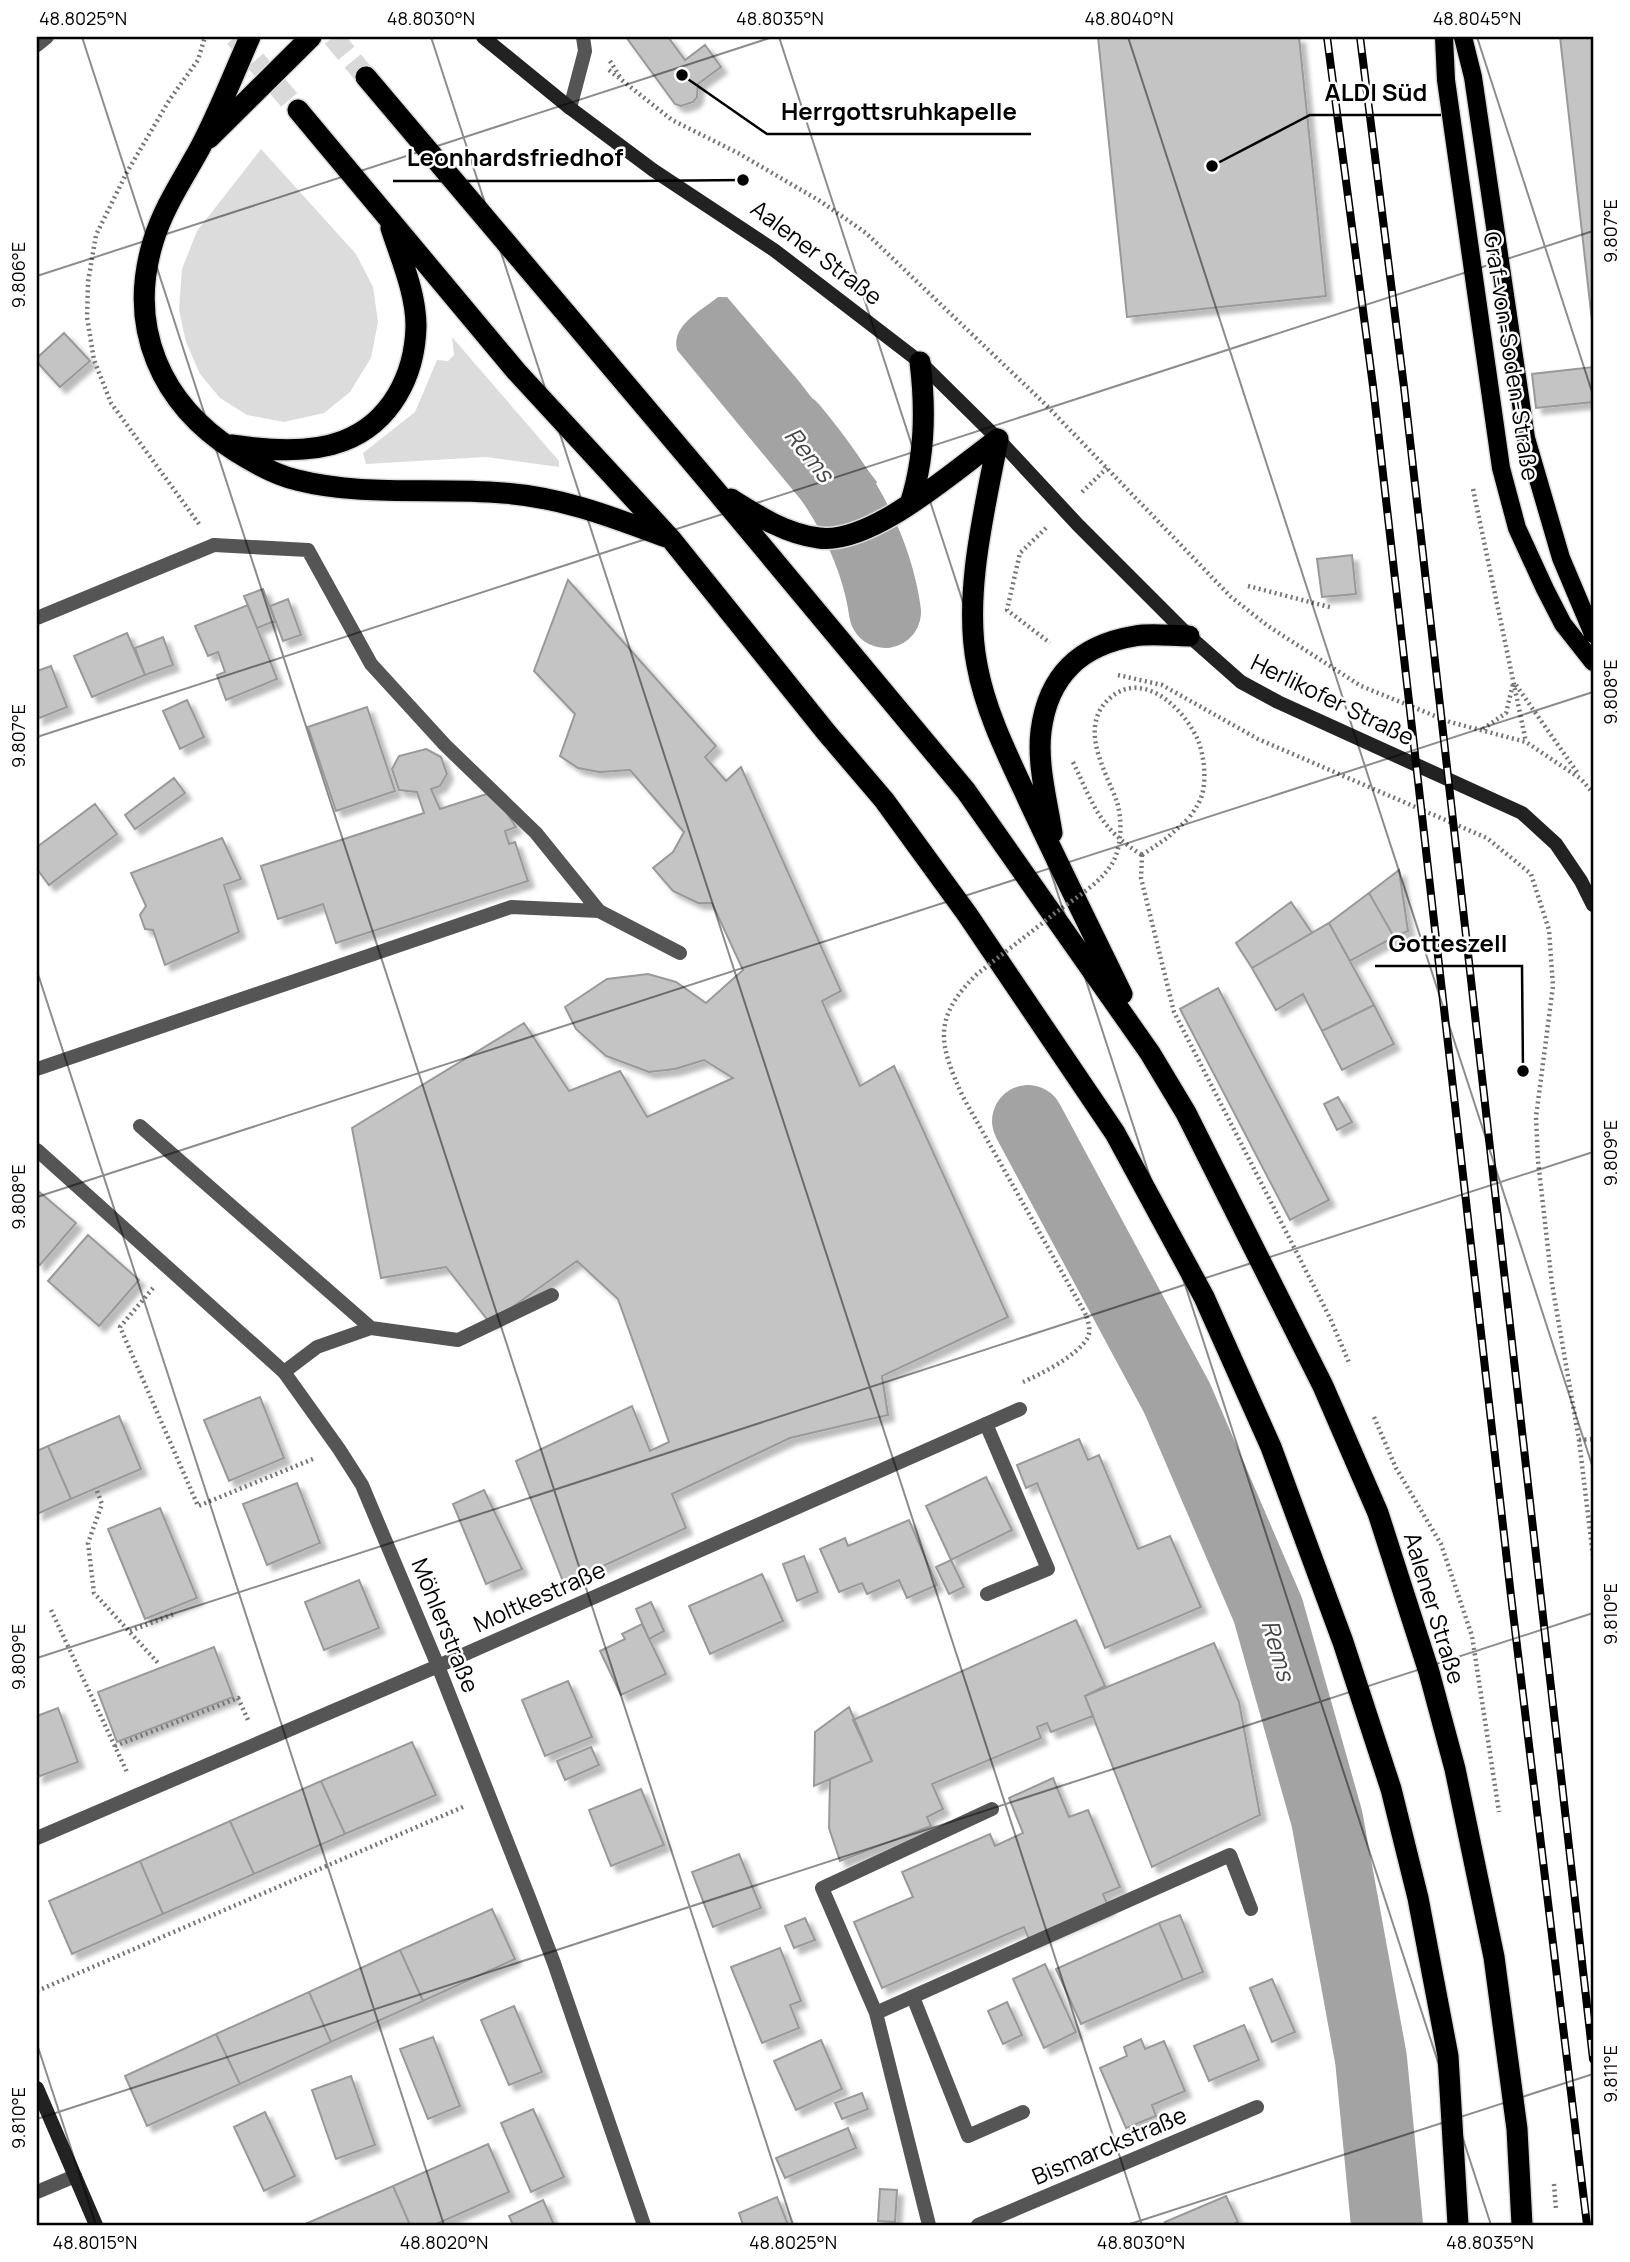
<svg xmlns="http://www.w3.org/2000/svg" width="1630" height="2262" font-family="Manrope,sans-serif">
<style>
.green{fill:#dcdcdc}
.water{fill:#a3a3a3}
.lines{fill:none;stroke-linecap:round;stroke-linejoin:round}
.river{stroke:#a3a3a3;stroke-width:72}
.building{fill:#c4c4c4;stroke:#999;stroke-width:2;filter:url(#shadow)}
.highway-tunnel{stroke:#d9d9d9;stroke-width:21;stroke-dasharray:21 10;stroke-linecap:butt}
.primary-casing{stroke:#dbdbdb;stroke-width:21}
.highway-casing{stroke:#dbdbdb;stroke-width:24}
.path{stroke:#777;stroke-width:4.5;stroke-dasharray:2 3.5;stroke-linecap:butt}
.lane{stroke:#555;stroke-width:14}
.street{stroke:#555;stroke-width:14}
.secondary{stroke:#222;stroke-width:14}
.primary{stroke:#000;stroke-width:18}
.highway{stroke:#000;stroke-width:21}
.rail-casing{stroke:#000;stroke-width:8}
.rail{stroke:#fff;stroke-width:5;stroke-dasharray:16;stroke-linecap:butt}
.path-bridge{stroke:#777;stroke-width:4.5;stroke-dasharray:2 3.5;stroke-linecap:butt}
.ticks{fill:none;stroke:#000;stroke-width:2;stroke-opacity:0.45}
.labels{text-anchor:middle;dominant-baseline:central;stroke-width:5;stroke-linejoin:round;paint-order:stroke}
.street-label{font-size:23px;fill:#000;stroke:#fff}
.water-label{font-size:24px;font-style:italic;fill:#444;stroke:#fff}
.leader{fill:none;stroke:#000;stroke-width:2.5}
.callout-dot{fill:#000;stroke:#fff;stroke-width:2.5}
.callout-label{font-size:24px;text-anchor:middle;font-weight:bold;fill:#000;stroke:#fff;stroke-width:5;stroke-linejoin:round;paint-order:stroke}
.neatline{fill:none;stroke:#000;stroke-width:2.5}
.ticks-label{font-size:18px;text-anchor:middle;fill:#000}
</style>
<defs>
<filter id="shadow"><feDropShadow dx="6" dy="6" stdDeviation="2" flood-color="#0004"/></filter>
</defs>
<rect width="100%" height="100%" fill="#fff"/>
<!-- green -->
<path class="green" d="M 261,149 L 356,254 L 373,287 L 378,322 L 371,358 L 350,392 L 324,413 L 284,422 L 247,415 L 220,398 L 200,374 L 186,342 L 179,310 L 182,269 L 197,231 Z
M 452,337 L 559,461 L 559,467 L 486,457 L 366,464 L 363,453 L 415,412 L 437,360 L 448,361 L 454,355 Z"/>
<!-- water -->
<path class="water" d="M 718,297 L 727,297 L 798,380 L 877,482 C 861,513 837,514 806,506 L 677,350 C 671,325 701,311 718,297 Z"/>
<g class="lines">
<!-- river -->
<path class="river" d="M 792,428 C 837,482 875,541 885,612
M 1028,1121 L 1177,1398 L 1268,1610 L 1327,1819 L 1371,2059 L 1387,2225"/>
</g>
<!-- building -->
<path class="building" d="M 626,37 L 668,37 L 685,60 L 705,45 L 721,67 L 698,84 L 697,97 L 693,102 L 681,106 L 675,104 Z
M 1098,37 L 1299,37 L 1326,296 L 1127,317 Z
M 1560,37 L 1593,37 L 1593,330 Z
M 64,333 L 90,361 L 60,387 L 37,362 L 37,358 Z
M 1593,367 L 1593,402 L 1536,408 L 1532,374 Z
M 1352,555 L 1356,594 L 1322,597 L 1317,559 Z
M 568,580 L 716,746 L 705,757 L 726,781 L 741,767 L 841,991 L 822,1001 L 860,1086 L 894,1066 L 1008,1317 L 882,1376 L 888,1415 L 790,1438 L 672,1494 L 686,1528 L 564,1584 L 516,1461 L 632,1406 L 650,1451 L 669,1442 L 618,1299 L 577,1261 L 490,1323 L 446,1267 L 381,1278 L 352,1128 L 524,1023 L 569,1091 L 620,1071 L 647,1117 L 733,1078 L 704,1060 L 675,1069 L 649,1072 L 606,1056 L 576,1029 L 565,1007 L 607,979 L 648,974 L 676,982 L 706,1003 L 743,970 L 712,903 L 698,903 L 673,891 L 653,868 L 673,852 L 684,832 L 630,770 L 599,772 L 578,768 L 560,756 L 575,714 L 534,671 Z
M 263,589 L 275,621 L 257,628 L 244,596 Z
M 288,599 L 301,635 L 283,641 L 270,606 Z
M 248,605 L 277,679 L 226,700 L 217,675 L 225,672 L 218,652 L 208,656 L 195,626 Z
M 127,633 L 145,675 L 92,697 L 74,656 Z
M 163,637 L 173,665 L 145,675 L 135,648 Z
M 51,666 L 67,707 L 37,719 L 37,671 Z
M 187,700 L 204,737 L 180,749 L 163,711 Z
M 367,707 L 395,791 L 336,811 L 308,727 Z
M 426,749 L 441,757 L 447,774 L 440,786 L 431,789 L 440,809 L 493,792 L 516,827 L 505,831 L 509,844 L 515,842 L 528,881 L 336,943 L 323,904 L 278,919 L 261,866 L 424,813 L 417,792 L 399,790 L 392,769 L 399,756 Z
M 174,778 L 185,793 L 135,829 L 125,815 Z
M 95,804 L 117,834 L 49,885 L 37,869 L 37,847 Z
M 222,838 L 241,879 L 224,885 L 239,932 L 165,965 L 153,930 L 145,929 L 140,915 L 146,906 L 131,873 Z
M 1399,870 L 1408,931 L 1394,937 L 1369,893 Z
M 1369,893 L 1394,937 L 1350,961 L 1329,923 Z
M 1291,902 L 1312,933 L 1252,968 L 1236,943 Z
M 1329,923 L 1374,1005 L 1322,1031 L 1303,994 L 1276,1010 L 1252,968 Z
M 1218,988 L 1329,1200 L 1290,1220 L 1180,1009 Z
M 1374,1005 L 1394,1044 L 1342,1070 L 1322,1031 Z
M 1338,1097 L 1352,1122 L 1337,1130 L 1324,1104 Z
M 37,1190 L 76,1223 L 40,1265 L 37,1263 Z
M 88,1235 L 139,1280 L 99,1326 L 48,1281 Z
M 260,1397 L 284,1458 L 229,1481 L 204,1420 Z
M 119,1416 L 141,1469 L 71,1499 L 48,1446 Z
M 1079,1439 L 1088,1460 L 1099,1455 L 1138,1549 L 1170,1536 L 1201,1607 L 1105,1648 L 1037,1483 L 1026,1488 L 1017,1465 Z
M 48,1446 L 71,1499 L 37,1514 L 37,1451 Z
M 986,1477 L 1012,1530 L 951,1560 L 926,1506 Z
M 297,1483 L 320,1543 L 267,1565 L 243,1504 Z
M 484,1490 L 522,1569 L 486,1584 L 453,1504 Z
M 160,1508 L 197,1598 L 145,1619 L 108,1529 Z
M 909,1520 L 937,1585 L 907,1598 L 899,1580 L 867,1594 L 862,1583 L 839,1592 L 820,1549 L 845,1538 L 848,1546 Z
M 804,1556 L 818,1592 L 797,1601 L 783,1564 Z
M 951,1560 L 964,1587 L 949,1594 L 936,1567 Z
M 762,1574 L 783,1621 L 710,1654 L 689,1606 Z
M 359,1580 L 379,1628 L 324,1650 L 305,1602 Z
M 651,1602 L 664,1631 L 649,1639 L 636,1609 Z
M 1076,1620 L 1105,1686 L 1085,1696 L 1093,1716 L 1051,1732 L 1047,1723 L 1037,1727 L 1041,1738 L 932,1784 L 943,1809 L 927,1817 L 931,1826 L 840,1861 L 829,1828 L 830,1779 L 872,1761 L 853,1720 Z
M 642,1624 L 666,1674 L 621,1695 L 600,1651 L 625,1639 L 622,1634 Z
M 1214,1643 L 1239,1702 L 1260,1815 L 1152,1867 L 1085,1696 Z
M 214,1647 L 233,1697 L 117,1742 L 98,1692 Z
M 568,1681 L 592,1737 L 545,1756 L 522,1700 Z
M 849,1707 L 872,1761 L 814,1786 L 815,1732 Z
M 58,1708 L 78,1762 L 37,1777 L 37,1716 Z
M 412,1742 L 436,1795 L 345,1834 L 321,1781 Z
M 591,1747 L 599,1765 L 565,1780 L 557,1761 Z
M 1053,1778 L 1069,1817 L 1088,1810 L 1120,1887 L 1103,1894 L 1109,1908 L 1030,1942 L 1024,1927 L 882,1988 L 854,1922 L 913,1897 L 902,1872 L 990,1834 L 995,1846 L 1023,1833 L 1009,1798 Z
M 321,1781 L 345,1834 L 254,1874 L 230,1821 Z
M 641,1789 L 664,1845 L 611,1866 L 589,1810 Z
M 230,1821 L 254,1874 L 163,1914 L 140,1861 Z
M 739,1854 L 761,1908 L 713,1927 L 692,1872 Z
M 140,1861 L 163,1914 L 72,1954 L 49,1901 Z
M 492,1909 L 515,1959 L 423,2001 L 400,1950 Z
M 1180,1915 L 1203,1972 L 1183,1980 L 1159,1923 Z
M 805,1918 L 815,1940 L 794,1948 L 785,1926 Z
M 1159,1923 L 1183,1980 L 1081,2024 L 1056,1969 Z
M 780,1948 L 801,2001 L 790,2005 L 799,2028 L 762,2043 L 731,1967 Z
M 400,1950 L 423,2001 L 331,2042 L 309,1992 Z
M 1045,1964 L 1076,2032 L 1044,2048 L 1013,1979 Z
M 1272,1979 L 1295,2032 L 1272,2042 L 1250,1988 Z
M 309,1992 L 331,2042 L 240,2084 L 216,2034 Z
M 1007,2002 L 1022,2035 L 1003,2044 L 988,2011 Z
M 514,2006 L 542,2072 L 509,2085 L 481,2020 Z
M 1244,2025 L 1259,2060 L 1209,2081 L 1194,2046 Z
M 216,2034 L 240,2084 L 147,2126 L 125,2076 Z
M 433,2037 L 460,2106 L 428,2119 L 400,2049 Z
M 1141,2039 L 1145,2049 L 1164,2041 L 1185,2091 L 1152,2105 L 1156,2116 L 1126,2128 L 1100,2068 L 1127,2056 L 1124,2047 Z
M 821,2040 L 842,2089 L 796,2110 L 774,2061 Z
M 351,2076 L 375,2145 L 336,2159 L 312,2090 Z
M 862,2093 L 868,2109 L 842,2119 L 835,2103 Z
M 533,2109 L 564,2177 L 531,2192 L 501,2123 Z
M 265,2112 L 295,2176 L 264,2191 L 234,2127 Z
M 848,2128 L 856,2148 L 785,2178 L 776,2158 Z
M 488,2144 L 509,2192 L 434,2225 L 410,2225 L 393,2186 Z
M 393,2186 L 410,2225 L 303,2225 Z
M 880,2189 L 897,2190 L 895,2222 L 878,2221 Z
M 1226,2196 L 1238,2222 L 1232,2225 L 1167,2225 L 1165,2222 Z
M 777,2197 L 788,2225 L 743,2225 L 739,2213 Z
M 543,2200 L 554,2225 L 513,2225 L 509,2216 Z"/>
<g class="lines">
<!-- highway-tunnel -->
<path class="highway-tunnel" d="M 235,37 L 298,110
M 333,37 L 366,77"/>
<defs>
<path id="primary" d="M 1444,37 L 1446,80 L 1501,468 L 1517,528 L 1545,589 L 1563,624 L 1593,662
M 1463,37 L 1473,77 L 1526,438 L 1561,558 L 1593,634"/>
<path id="highway" d="M 250,37 C 234,73 219,112 200,148 C 183,179 163,208 153,242 C 127,328 161,404 235,451 C 254,463 275,475 297,480 C 364,497 435,487 503,493 C 561,497 612,517 666,537
M 366,77 L 712,486 L 966,791 L 1150,1053 L 1186,1113 L 1323,1386 L 1378,1513 L 1429,1672 L 1455,1769 L 1494,1957 L 1517,2129 L 1522,2225
M 298,110 L 516,371 L 671,539 L 826,732 L 884,800 L 967,914 L 1115,1133 L 1204,1297 L 1271,1447 L 1343,1642 L 1391,1789 L 1418,1898 L 1448,2056 L 1458,2225
M 209,138 L 311,37
M 998,439 C 985,508 963,595 977,665 C 986,715 1011,762 1032,808 C 1061,870 1092,932 1122,994
M 231,445 C 266,450 309,454 343,441 C 391,423 415,375 416,326 C 416,293 401,259 391,228
M 731,499 C 758,516 786,534 819,538 C 872,545 955,470 998,439
M 910,504 C 925,458 926,410 920,362
M 1052,833 C 1047,801 1037,764 1041,731 C 1048,676 1080,645 1135,636 C 1152,633 1172,636 1189,636"/>
</defs>
<!-- primary casing -->
<use href="#primary" class="primary-casing"/>
<!-- highway casing -->
<use href="#highway" class="highway-casing"/>
<!-- path -->
<path class="path" d="M 610,61 L 620,77
M 609,70 L 672,120 L 738,153 L 820,201 L 866,233 L 1045,404 L 1231,597 L 1268,626 L 1361,686 L 1450,722 L 1526,742 L 1581,779 L 1593,793
M 1473,489 L 1526,742
M 1082,492 L 1107,468
M 199,524 L 111,403 L 94,360 L 87,317 L 88,282 L 96,235 L 127,172 L 170,99 L 198,60 L 205,37
M 1046,528 L 1020,553 L 1007,610 L 1050,643
M 1248,586 L 1333,608
M 1118,675 L 1162,685 L 1258,739 L 1487,838 L 1531,874 L 1549,930 L 1553,986 L 1536,1117 L 1538,1161 L 1552,1284 L 1579,1440 L 1593,1556
M 1516,685 L 1579,775
M 1483,729 L 1506,713 L 1513,684
M 1073,762 C 1094,806 1099,828 1142,855
M 1142,855 L 1141,878 L 1174,1012 L 1330,1318 L 1350,1365
M 1142,855 L 1167,838 L 1188,819
M 153,1288 L 120,1327 L 198,1506 L 313,1459
M 1023,1382 C 1041,1374 1079,1355 1088,1337 C 1091,1329 1088,1322 1086,1315
M 1374,1417 L 1396,1468 L 1441,1544 L 1472,1636 L 1499,1812
M 1579,1440 L 1593,1439
M 97,1491 L 102,1504 L 88,1543 L 94,1593 L 158,1663
M 51,1610 L 127,1772
M 130,1631 L 174,1614
M 115,1746 L 238,1698 L 248,1720
M 37,1991 L 463,1807
M 1554,2184 L 1556,2210"/>
<!-- lane -->
<path class="lane" d="M 214,545 L 308,550 L 371,664 L 445,745 L 536,833 L 599,911 L 680,953
M 37,1069 L 511,907 L 599,911
M 140,1126 L 371,1328
M 284,1372 L 317,1347 L 371,1328 L 458,1340 L 552,1295
M 986,1424 L 1048,1569 L 987,1594
M 913,1997 L 968,2136 L 1023,2112
M 876,2013 L 1230,1855 L 1251,1909
M 929,2225 L 876,2013 L 822,1888 L 992,1809"/>
<!-- street -->
<path class="street" d="M 37,45 L 47,37
M 570,108 L 585,51 L 583,37
M 37,618 L 214,545
M 37,1150 L 284,1372 L 339,1449 L 362,1485 L 438,1666 L 530,1900 L 554,1963 L 644,2225
M 37,1838 L 438,1666 L 1020,1409
M 37,2192 L 75,2176
M 978,2225 L 1257,2107"/>
<!-- secondary -->
<path class="secondary" d="M 483,37 L 570,108 L 653,170 L 774,250 L 920,362 L 998,439 L 1078,525 L 1189,636 L 1241,682 L 1278,702 L 1522,813 L 1556,844 L 1581,881 L 1593,905
M 37,2088 L 96,2225"/>
<!-- primary -->
<use href="#primary" class="primary"/>
<!-- highway -->
<use href="#highway" class="highway"/>
<defs>
<path id="rail" d="M 1327,37 L 1373,386 L 1511,1596 L 1587,2225
M 1360,37 L 1404,387 L 1593,2059"/>
</defs>
<!-- rail casing -->
<use href="#rail" class="rail-casing"/>
<!-- rail -->
<use href="#rail" class="rail"/>
<!-- path-bridge -->
<path class="path-bridge" d="M 1086,1315 L 963,1097 C 939,1044 932,1019 976,975 C 1002,954 1029,934 1055,913 C 1075,898 1103,882 1114,860 C 1122,843 1122,819 1117,802 C 1106,771 1077,727 1110,698 C 1144,668 1187,711 1199,743 C 1204,758 1206,775 1203,791 C 1201,801 1195,810 1188,819"/>
</g>
<!-- ticks -->
<path class="ticks" d="M 82,37 L 793,2225M 431,37 L 1142,2225M 779,37 L 1491,2225M 1128,37 L 1593,1468M 1477,37 L 1593,395M 37,276 L 773,37M 37,737 L 1593,231M 37,971 L 444,2225M 37,1197 L 1593,692M 37,1658 L 1593,1152M 37,2044 L 96,2225M 37,2119 L 1593,1613M 1127,2225 L 1593,2074"/>
<g class="labels">
<!-- street labels -->
<g class="street-label">
<text transform="translate(817 252) rotate(37)">Aalener Straße</text>
<text transform="translate(1512 356) rotate(81)">Graf-von-Soden-Straße</text>
<text transform="translate(1333 699) rotate(26)">Herlikofer Straße</text>
<text transform="translate(539 1596) rotate(-24)">Moltkestraße</text>
<text transform="translate(1435 1608) rotate(73)">Aalener Straße</text>
<text transform="translate(446 1625) rotate(68)">Möhlerstraße</text>
<text transform="translate(1109 2145) rotate(-23)">Bismarckstraße</text>
</g>
<!-- water labels -->
<g class="water-label">
<text transform="translate(810 454) rotate(51)">Rems</text>
<text transform="translate(1279 1650) rotate(74)">Rems</text>
</g>
</g>
<!-- callouts -->
<path class="leader" d="M1212 166L1310 115H1441M682 75L767 134H1031M743 180L637 181H393M1523 1071L1522 966H1375"/>
<g class="callout-dot">
<circle cx="1212" cy="166" r="7"/>
<circle cx="682" cy="75" r="7"/>
<circle cx="743" cy="180" r="7"/>
<circle cx="1523" cy="1071" r="7"/>
</g>
<g class="callout-label">
<text x="1376" y="101">ALDI Süd</text>
<text x="899" y="120">Herrgottsruhkapelle</text>
<text x="515" y="166">Leonhardsfriedhof</text>
<text x="1448" y="952">Gotteszell</text>
</g>
<!-- border -->
<rect width="1630" height="2262" fill="none" stroke="#ffffff" stroke-width="77"/>
<rect x="38" y="38" width="1554" height="2186" class="neatline"/>
<g class="ticks-label">
<text x="83" y="25">48.8025°N</text>
<text x="431" y="25">48.8030°N</text>
<text x="780" y="25">48.8035°N</text>
<text x="1129" y="25">48.8040°N</text>
<text x="1477" y="25">48.8045°N</text>
<text transform="translate(1611 231) rotate(-90)" y="6">9.807°E</text>
<text transform="translate(19 275) rotate(-90)" y="6">9.806°E</text>
<text transform="translate(1611 692) rotate(-90)" y="6">9.808°E</text>
<text transform="translate(19 736) rotate(-90)" y="6">9.807°E</text>
<text transform="translate(1611 1153) rotate(-90)" y="6">9.809°E</text>
<text transform="translate(19 1197) rotate(-90)" y="6">9.808°E</text>
<text transform="translate(1611 1614) rotate(-90)" y="6">9.810°E</text>
<text transform="translate(19 1657) rotate(-90)" y="6">9.809°E</text>
<text transform="translate(1611 2074) rotate(-90)" y="6">9.811°E</text>
<text transform="translate(19 2118) rotate(-90)" y="6">9.810°E</text>
<text x="95" y="2249">48.8015°N</text>
<text x="444" y="2249">48.8020°N</text>
<text x="793" y="2249">48.8025°N</text>
<text x="1141" y="2249">48.8030°N</text>
<text x="1490" y="2249">48.8035°N</text>
</g>
</svg>
